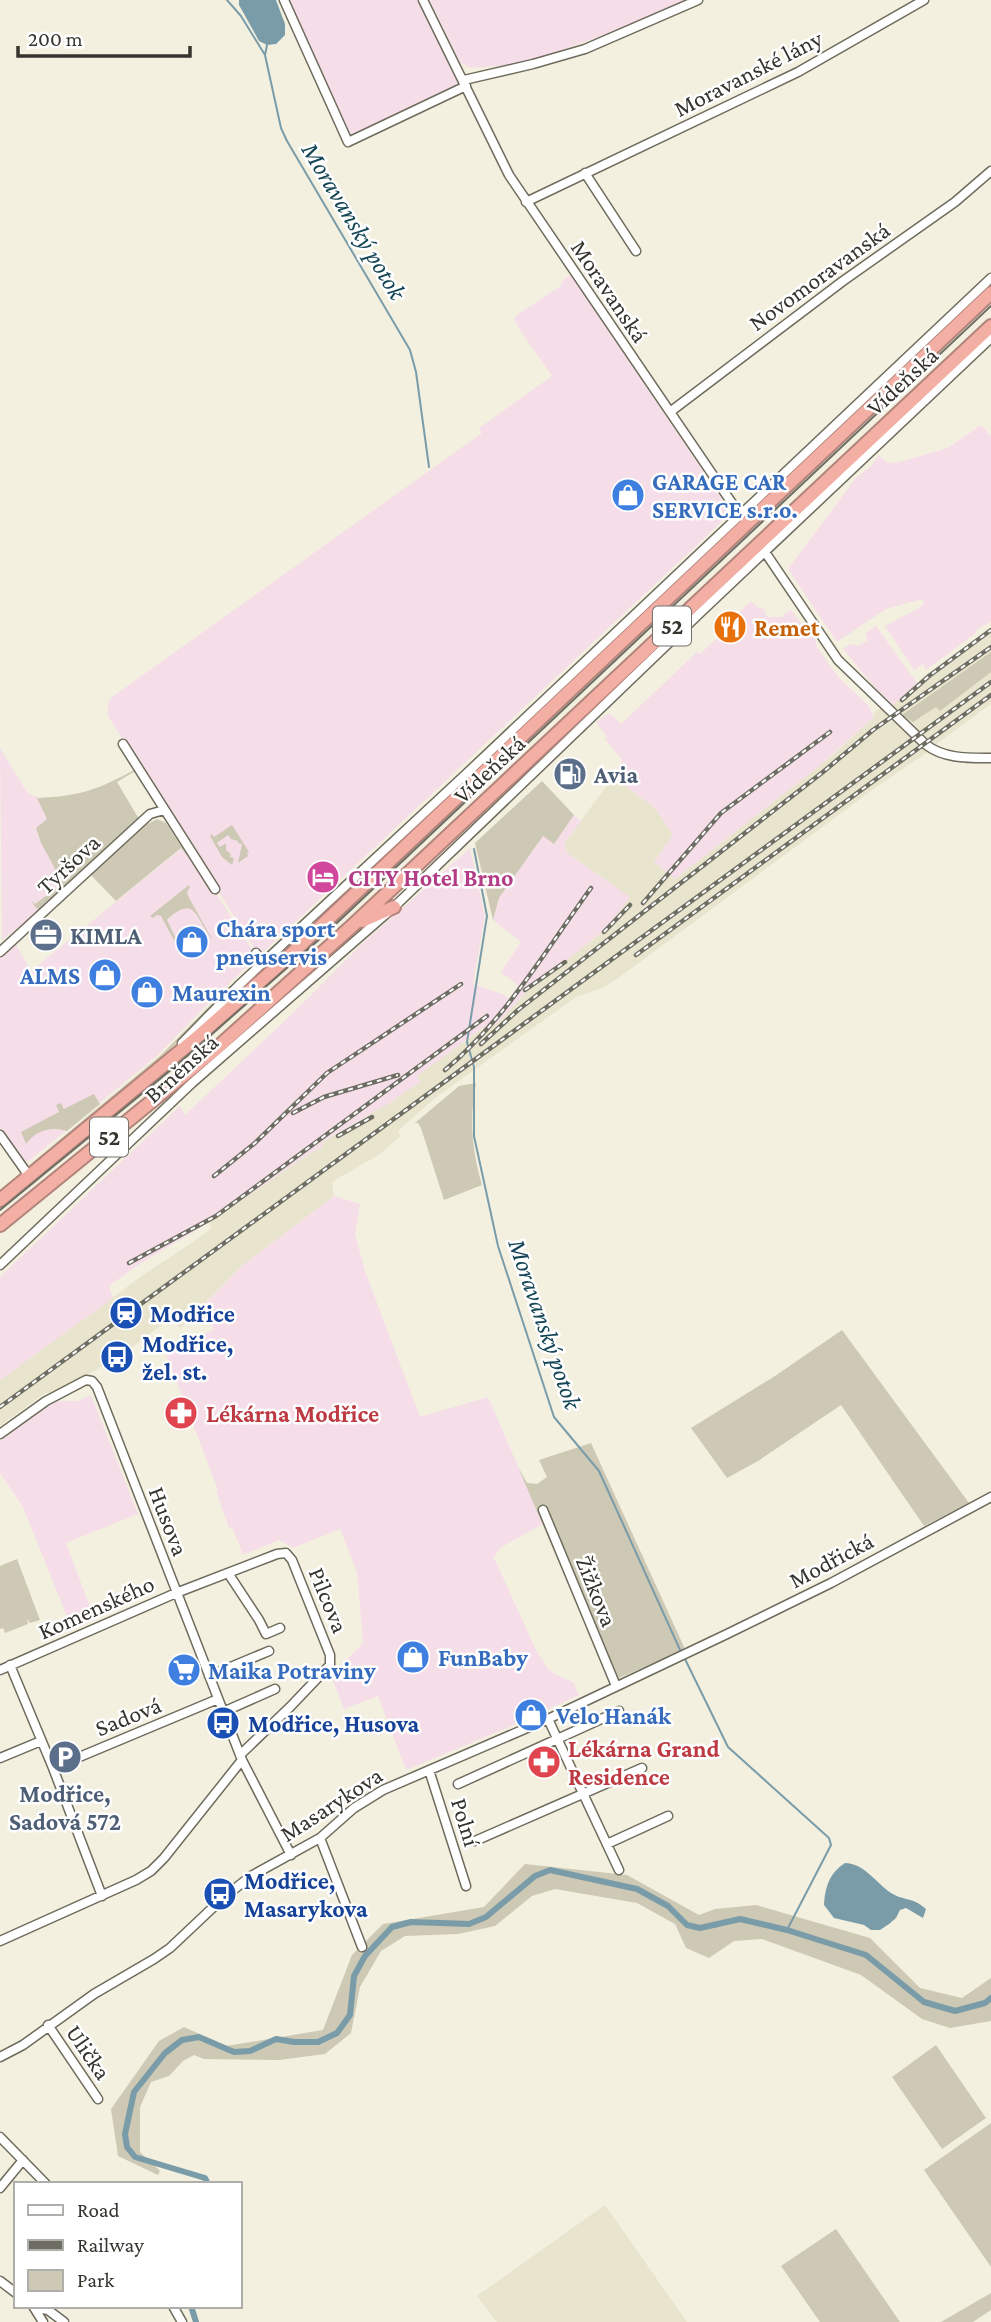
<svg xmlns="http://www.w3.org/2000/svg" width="991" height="2322" font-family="'Crimson Pro',serif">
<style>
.built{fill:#e8e4cd}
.industrial{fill:#f6dee9}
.green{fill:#cdc9b4}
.water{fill:#7a9ca9}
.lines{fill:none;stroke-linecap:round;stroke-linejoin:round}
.stream{stroke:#7a9ca9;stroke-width:2}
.canal{stroke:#7a9ca9;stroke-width:6}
.minor-casing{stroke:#6e6b5d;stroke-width:11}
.highway-casing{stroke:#b1847b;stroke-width:16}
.minor{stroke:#fff;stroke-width:8}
.highway{stroke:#f4afa5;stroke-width:12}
.tram{stroke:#6e6d63;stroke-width:2}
.rail-casing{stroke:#6e6d63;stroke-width:4.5}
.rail{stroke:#fff;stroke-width:2;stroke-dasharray:5;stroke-linecap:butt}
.labels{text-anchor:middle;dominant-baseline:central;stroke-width:5;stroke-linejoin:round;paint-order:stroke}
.shield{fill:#fff;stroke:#72716c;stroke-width:2}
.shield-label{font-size:23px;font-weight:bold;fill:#35342d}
.street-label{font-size:24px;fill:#35342d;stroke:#fff}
.shop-label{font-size:24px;font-weight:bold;fill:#366cbe;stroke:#fff;text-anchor:start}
.food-label{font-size:24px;font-weight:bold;fill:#c56008;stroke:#fff;text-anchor:start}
.service-label{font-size:24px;font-weight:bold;fill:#4e5e75;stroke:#fff;text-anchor:start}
.hotel-label{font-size:24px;font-weight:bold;fill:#b23c85;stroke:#fff;text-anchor:start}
.transit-label{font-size:24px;font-weight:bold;fill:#164399;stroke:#fff;text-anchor:start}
.health-label{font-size:24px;font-weight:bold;fill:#be3a42;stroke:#fff;text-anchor:start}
.water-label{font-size:26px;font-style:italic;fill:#144555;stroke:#fff}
</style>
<rect width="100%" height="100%" fill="#f3f0e0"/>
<!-- built -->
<path class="built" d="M 991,628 L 991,704 L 935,745 L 923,738 L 890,707 L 921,680 Z
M 879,709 L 883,709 L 929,751 L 875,788 L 617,979 L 602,988 L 576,997 L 435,1098 L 398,1131 L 401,1136 L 380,1154 L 332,1182 L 334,1196 L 243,1265 L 180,1328 L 171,1318 L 119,1357 L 58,1391 L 45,1393 L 0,1426 L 0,1380 L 146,1273 L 193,1242 L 212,1228 L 208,1223 L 310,1153 L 323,1147 L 321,1143 L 388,1104 L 420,1081 L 416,1076 L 492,1022 L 496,1025 L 527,991 L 606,929 L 629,897 L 567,853 L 564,844 L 613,777 L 655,808 L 673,835 L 654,862 L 675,879 L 835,753 L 874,717 L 873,714 Z
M 605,2205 L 687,2322 L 497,2322 L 477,2296 Z"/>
<!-- industrial -->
<path class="industrial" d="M 286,0 L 418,0 L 459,81 L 458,85 L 351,138 L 348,137 Z
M 430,0 L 687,0 L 626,27 L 522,64 L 470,68 L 460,62 Z
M 571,275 L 731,513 L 259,956 L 108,716 L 108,703 L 112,697 L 482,433 L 479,428 L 552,376 L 520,330 L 514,319 L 517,315 L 562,285 L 561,282 Z
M 981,425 L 991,436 L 991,622 L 977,629 L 976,633 L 926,670 L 923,664 L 914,670 L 885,626 L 919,608 L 924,603 L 922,599 L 886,609 L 837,642 L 788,569 L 856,478 L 872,465 L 879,455 L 886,462 L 896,463 L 948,448 Z
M 751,601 L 759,608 L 761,607 L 766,611 L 765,615 L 769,617 L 784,617 L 784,614 L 791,610 L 805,629 L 812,627 L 817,647 L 839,678 L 868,705 L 874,717 L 818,767 L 675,879 L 654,862 L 673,835 L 655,808 L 613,777 L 622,760 L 605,739 L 607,737 L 596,722 L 609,713 L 621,724 L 697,652 L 700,654 L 728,628 L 726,625 Z
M 876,626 L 917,683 L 893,705 L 876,689 L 843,649 L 850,644 L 858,646 L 868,640 L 865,634 Z
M 0,748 L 25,789 L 30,795 L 37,796 L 48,819 L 36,829 L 41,843 L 66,885 L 51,903 L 2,940 Z
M 574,815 L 581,821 L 564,844 L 567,853 L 630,897 L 606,929 L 527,991 L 496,1025 L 491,1022 L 417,1076 L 420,1082 L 388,1104 L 322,1142 L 323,1147 L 310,1153 L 208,1223 L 141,1263 L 109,1286 L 113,1298 L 0,1380 L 0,1277 L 180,1106 L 185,1115 L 292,1014 L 362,944 L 470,848 L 485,916 L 473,984 L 505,995 L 509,999 L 518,985 L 501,972 L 521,942 L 493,920 L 499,898 L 543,835 L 554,844 Z
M 182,848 L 211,890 L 214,890 L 257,957 L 214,998 L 158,1055 L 29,1161 L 24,1161 L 6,1141 L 0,1130 L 0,956 L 15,943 L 31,971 Z
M 334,1196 L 360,1204 L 355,1234 L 365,1271 L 420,1417 L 488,1397 L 492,1406 L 543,1524 L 500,1548 L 493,1559 L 495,1560 L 537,1652 L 549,1670 L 551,1670 L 554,1674 L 573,1682 L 579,1695 L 512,1726 L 406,1770 L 378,1696 L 344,1709 L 331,1676 L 363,1643 L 357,1572 L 340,1529 L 293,1548 L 279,1540 L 243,1555 L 232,1527 L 229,1528 L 216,1491 L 218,1490 L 164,1349 L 214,1330 L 207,1316 L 208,1315 L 205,1304 L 243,1265 Z
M 91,1395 L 138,1514 L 66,1543 L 95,1620 L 72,1629 L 23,1507 L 0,1473 L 0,1441 L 54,1401 L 77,1401 Z"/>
<!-- green -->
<path class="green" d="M 991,652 L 991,672 L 940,711 L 936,707 L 913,722 L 902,715 Z
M 136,769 L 137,770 L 117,782 L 139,819 L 41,910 C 37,910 33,905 32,901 L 35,904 L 61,885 L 55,876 L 58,874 L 41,843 L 36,828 L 47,819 L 37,798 C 81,796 97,790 136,769 Z
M 542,781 L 574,815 L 554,844 L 543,836 L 499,898 L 493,920 L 475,843 Z
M 157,819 L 166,823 L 189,858 L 181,848 L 116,901 L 90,874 L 137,830 Z
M 232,825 L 249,852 L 247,853 L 248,856 L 238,863 L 242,844 L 238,843 L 238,841 L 231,839 L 228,835 L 217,843 L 220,847 L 226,843 L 226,850 L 231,854 L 230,857 L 234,858 L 232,865 L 222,857 L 210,836 L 212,834 L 214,837 Z
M 189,885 L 190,887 L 187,892 L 188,896 L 212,939 C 207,934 198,914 192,910 C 185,905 172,914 167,920 L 178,943 L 176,944 L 161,916 L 157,915 L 153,918 L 150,916 Z
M 230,985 L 229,989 L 156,1064 L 39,1160 L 32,1163 L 160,1056 Z
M 476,1083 C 469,1119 472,1151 482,1185 L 444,1200 L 421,1128 L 418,1123 L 415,1123 L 459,1086 Z
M 94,1094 L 100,1104 L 67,1131 C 51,1126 36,1130 26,1144 L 21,1132 L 59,1112 L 56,1105 L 61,1103 L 64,1109 Z
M 842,1330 L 969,1503 L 924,1526 L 841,1405 L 758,1461 L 727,1478 L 691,1428 L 775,1376 Z
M 591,1443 L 685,1649 L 610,1682 L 518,1467 L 527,1483 L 537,1484 L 547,1477 L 539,1460 Z
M 17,1559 L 40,1620 L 30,1623 L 27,1619 L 28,1624 L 5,1633 L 3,1628 L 0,1629 L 0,1566 Z
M 525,1864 L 627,1875 L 699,1915 L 715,1909 L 756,1905 L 870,1938 L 920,1988 L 962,1998 L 991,1978 L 991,2021 L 950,2028 L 922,2019 L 861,1975 L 762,1939 L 734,1941 L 709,1958 L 686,1948 L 675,1924 L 637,1903 L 555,1889 L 532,1896 L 495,1926 L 458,1934 L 405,1936 L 381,1951 L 360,1987 L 351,2033 L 325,2054 L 279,2060 L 204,2059 L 194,2055 L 183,2061 L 169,2076 L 151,2082 L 140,2107 L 140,2152 L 160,2171 L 158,2175 L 118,2156 L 111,2109 L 159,2041 L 184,2027 L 226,2046 L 323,2030 L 352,1955 L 383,1924 L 484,1907 Z
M 936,2045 L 986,2118 L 942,2149 L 892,2077 Z
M 991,2123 L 991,2267 L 924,2170 Z
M 836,2229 L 900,2322 L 820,2322 L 781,2266 Z
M 991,2293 L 991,2310 L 973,2322 L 941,2322 Z"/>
<!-- water -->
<path class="water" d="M 239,0 L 276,0 L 285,24 L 285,35 L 276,44 L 267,45 L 259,41 L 239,5 Z
M 845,1863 C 864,1863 876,1883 891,1893 C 904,1901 913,1897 926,1909 L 923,1918 L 906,1908 L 900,1910 L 896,1918 L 889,1924 L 880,1930 L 871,1930 L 864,1925 L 834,1918 L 824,1905 C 825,1888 829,1873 845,1863 Z"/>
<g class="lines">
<!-- stream -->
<path class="stream" d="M 227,0 L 241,16 L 265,55 L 281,128 L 287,141 L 410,350 L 416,372 L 429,467
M 265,55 L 267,45
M 474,849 L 487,916 L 467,1042 L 474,1067 L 474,1136 L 498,1246 L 554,1417 L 599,1471 L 681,1652
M 684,1657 L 728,1747 L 829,1838 L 831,1845 L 787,1930"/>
<!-- canal -->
<path class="canal" d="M 208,2184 L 205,2178 L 135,2157 L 127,2147 L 125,2134 L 134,2092 L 165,2053 L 182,2040 L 199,2037 L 234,2052 L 250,2051 L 276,2039 L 294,2042 L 318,2042 L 337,2033 L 350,2015 L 354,1976 L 365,1956 L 392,1927 L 411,1922 L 469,1924 L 486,1917 L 535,1876 L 550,1870 L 637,1889 L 668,1906 L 687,1925 L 700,1928 L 740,1919 L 787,1930 L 866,1955 L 924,2002 L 955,2011 L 985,2003 L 991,1998
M 191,2306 L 196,2322"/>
<defs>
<path id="minor" d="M 284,0 L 348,142 L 466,86
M 423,0 L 509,175 L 740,515
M 464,80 L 533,64 L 585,49 L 698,0
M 585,173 L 636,251
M 526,202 L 798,72 L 924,0
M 670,412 L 843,281 L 955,202 L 991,171
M 765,552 L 838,660 L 925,744 C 944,759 968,758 991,758
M 123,744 L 215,889
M 0,952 L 150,814 L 164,810
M 256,953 L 262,963
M 182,1043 L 238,986 L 466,774 L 991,278
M 0,1135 L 29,1176
M 0,1265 L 192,1083 L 394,907 L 701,612 L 991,338
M 0,1434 L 46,1401 L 86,1380 L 92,1381 L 97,1387 L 242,1760 L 291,1855
M 543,1510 L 616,1686
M 228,1573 L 259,1620 L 266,1634 L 280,1628
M 10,1665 L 53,1768 L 102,1896
M 0,1670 L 176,1593 L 277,1554 L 286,1553 L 292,1560 L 330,1655 L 330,1665 L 290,1707 L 240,1755
M 209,1676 L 269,1651
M 223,1712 L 275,1689
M 548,1719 L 619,1870
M 0,1758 L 41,1741
M 53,1768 L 218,1699
M 429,1770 L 466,1886
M 458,1784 L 619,1711
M 320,1838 L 362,1947
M 475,1841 L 642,1768
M 607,1844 L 668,1816
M 0,1941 L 136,1880 L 151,1871 L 164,1858 L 242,1760
M 48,2025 L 98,2099
M 0,2057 L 23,2045 L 94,1994 L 154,1959 L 170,1948 L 223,1898 L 251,1876 L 320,1838 L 354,1808 L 383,1790 L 548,1719 L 727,1634 L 831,1583 L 991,1497
M 0,2137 L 46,2184
M 0,2188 L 23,2160
M 0,2281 L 16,2293
M 33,2306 L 43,2322
M 173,2306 L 182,2322
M 36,2308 L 48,2310 L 64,2322"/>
<path id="highway" d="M 362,921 L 394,907
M 0,1200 L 194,1040 L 287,958 L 991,293
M 0,1225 L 217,1048 L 352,926 L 991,326"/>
</defs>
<!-- minor casing -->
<use href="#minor" class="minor-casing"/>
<!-- highway casing -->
<use href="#highway" class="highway-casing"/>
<!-- minor -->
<use href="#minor" class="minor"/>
<!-- highway -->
<use href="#highway" class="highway"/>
<!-- tram -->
<path class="tram" d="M 0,1210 L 177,1065 L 322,937 L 991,306"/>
<defs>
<path id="rail" d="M 902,700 L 929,676 L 991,630
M 643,903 L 721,813 L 830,732
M 604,932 L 630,905
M 636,955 L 991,695
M 525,990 L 565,962
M 481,1044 L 518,1010 L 823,772 L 873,730 L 991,647
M 445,1070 C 506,1019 545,951 591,888
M 293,1113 L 324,1097 L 398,1075
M 338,1136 L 372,1117
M 214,1176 L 255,1143 L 327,1073 L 461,984
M 129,1263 L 216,1216 L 487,1016
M 0,1407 L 991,682"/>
</defs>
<!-- rail casing -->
<use href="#rail" class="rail-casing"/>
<!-- rail -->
<use href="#rail" class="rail"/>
</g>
<!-- icons -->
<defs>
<symbol id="shop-disc" viewBox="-11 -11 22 22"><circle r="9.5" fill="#3f7fe0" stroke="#fff"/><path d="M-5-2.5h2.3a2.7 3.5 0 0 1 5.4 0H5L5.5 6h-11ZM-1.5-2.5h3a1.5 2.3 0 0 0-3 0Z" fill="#fff"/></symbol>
<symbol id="restaurant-disc" viewBox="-11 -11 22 22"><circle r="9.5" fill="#e8710a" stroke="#fff"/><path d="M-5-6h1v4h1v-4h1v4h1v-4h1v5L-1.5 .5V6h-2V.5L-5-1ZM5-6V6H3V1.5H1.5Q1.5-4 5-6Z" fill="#fff"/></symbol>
<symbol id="fuel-disc" viewBox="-11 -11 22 22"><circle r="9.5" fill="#5c6f8a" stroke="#fff"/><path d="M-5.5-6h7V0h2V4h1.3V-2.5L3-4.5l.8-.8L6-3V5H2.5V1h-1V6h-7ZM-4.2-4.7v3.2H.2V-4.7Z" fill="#fff"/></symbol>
<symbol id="hotel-disc" viewBox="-11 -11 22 22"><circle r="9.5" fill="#d1479c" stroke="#fff"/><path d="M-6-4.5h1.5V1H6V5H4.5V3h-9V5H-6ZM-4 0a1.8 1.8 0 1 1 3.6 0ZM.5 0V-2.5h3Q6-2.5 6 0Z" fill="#fff"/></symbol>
<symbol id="office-disc" viewBox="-11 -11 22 22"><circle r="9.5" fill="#5c6f8a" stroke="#fff"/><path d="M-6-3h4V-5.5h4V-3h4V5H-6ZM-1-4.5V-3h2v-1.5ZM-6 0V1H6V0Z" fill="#fff"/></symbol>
<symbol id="station-disc" viewBox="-11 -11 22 22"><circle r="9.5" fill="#1a4fb4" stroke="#fff"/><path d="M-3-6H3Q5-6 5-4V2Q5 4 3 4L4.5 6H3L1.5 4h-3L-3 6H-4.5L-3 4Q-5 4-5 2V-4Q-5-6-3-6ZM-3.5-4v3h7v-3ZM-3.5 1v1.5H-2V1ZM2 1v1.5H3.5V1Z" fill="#fff"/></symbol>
<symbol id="bus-disc" viewBox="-11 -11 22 22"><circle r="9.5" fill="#1a4fb4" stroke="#fff"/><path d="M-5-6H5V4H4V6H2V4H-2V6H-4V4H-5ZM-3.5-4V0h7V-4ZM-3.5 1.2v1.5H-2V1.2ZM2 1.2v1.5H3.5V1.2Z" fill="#fff"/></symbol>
<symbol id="pharmacy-disc" viewBox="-11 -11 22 22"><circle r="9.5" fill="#e0444e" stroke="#fff"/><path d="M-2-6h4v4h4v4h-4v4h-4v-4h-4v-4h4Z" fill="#fff"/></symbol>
<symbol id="supermarket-disc" viewBox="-11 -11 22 22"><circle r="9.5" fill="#3f7fe0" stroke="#fff"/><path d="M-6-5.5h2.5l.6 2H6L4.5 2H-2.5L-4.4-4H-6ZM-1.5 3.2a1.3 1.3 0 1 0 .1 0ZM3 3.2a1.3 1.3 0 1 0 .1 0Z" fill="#fff"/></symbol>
<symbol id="parking-disc" viewBox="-11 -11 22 22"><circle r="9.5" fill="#5c6f8a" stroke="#fff"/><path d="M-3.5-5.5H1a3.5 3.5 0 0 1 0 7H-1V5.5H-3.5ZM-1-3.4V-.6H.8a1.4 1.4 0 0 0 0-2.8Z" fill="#fff"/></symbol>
</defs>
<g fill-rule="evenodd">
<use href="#shop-disc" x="609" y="476" width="38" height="38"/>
<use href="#restaurant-disc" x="711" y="608" width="38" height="38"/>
<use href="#fuel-disc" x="551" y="755" width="38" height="38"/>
<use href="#hotel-disc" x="304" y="858" width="38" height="38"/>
<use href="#office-disc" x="27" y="916" width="38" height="38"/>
<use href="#shop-disc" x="173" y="923" width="38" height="38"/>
<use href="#shop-disc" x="86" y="956" width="38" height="38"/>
<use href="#shop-disc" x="128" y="973" width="38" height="38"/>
<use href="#station-disc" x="107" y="1294" width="38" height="38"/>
<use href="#bus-disc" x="98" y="1338" width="38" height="38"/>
<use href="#pharmacy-disc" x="162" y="1394" width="38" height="38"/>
<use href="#shop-disc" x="394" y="1638" width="38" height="38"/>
<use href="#supermarket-disc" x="165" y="1651" width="38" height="38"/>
<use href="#shop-disc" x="512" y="1696" width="38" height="38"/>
<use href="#bus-disc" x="204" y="1704" width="38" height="38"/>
<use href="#parking-disc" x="46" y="1738" width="38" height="38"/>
<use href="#pharmacy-disc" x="525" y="1743" width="38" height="38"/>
<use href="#bus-disc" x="201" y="1875" width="38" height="38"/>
</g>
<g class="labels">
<!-- shield labels -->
<g class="shield">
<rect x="653" y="606.5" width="38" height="39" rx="5"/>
<rect x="90" y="1117.5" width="38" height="39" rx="5"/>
</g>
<g class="shield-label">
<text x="672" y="626">52</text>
<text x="109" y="1137">52</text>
</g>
<!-- street labels -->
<g class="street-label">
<text transform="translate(748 73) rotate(-27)">Moravanské lány</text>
<text transform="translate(819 276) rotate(-36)">Novomoravanská</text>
<text transform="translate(610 291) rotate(56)">Moravanská</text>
<text transform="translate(902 381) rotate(-43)">Vídeňská</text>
<text transform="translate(489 769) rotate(-43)">Vídeňská</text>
<text transform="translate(68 864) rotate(-43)">Tyršova</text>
<text transform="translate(181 1068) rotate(-42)">Brněnská</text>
<text transform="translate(169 1521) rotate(69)">Husova</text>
<text transform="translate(831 1560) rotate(-28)">Modřická</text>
<text transform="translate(597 1591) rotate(68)">Žižkova</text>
<text transform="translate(329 1600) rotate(68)">Pilcova</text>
<text transform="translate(96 1607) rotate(-24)">Komenského</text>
<text transform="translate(128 1716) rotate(-22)">Sadová</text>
<text transform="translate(331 1804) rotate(-33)">Masarykova</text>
<text transform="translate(466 1822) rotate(73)">Polní</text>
<text transform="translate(89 2052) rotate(56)">Ulička</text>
</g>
<!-- shop labels -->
<g class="shop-label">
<text x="652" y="481">GARAGE CAR<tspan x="652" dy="28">SERVICE s.r.o.</tspan></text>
<text x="216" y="928">Chára sport<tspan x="216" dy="28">pneuservis</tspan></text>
<text x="80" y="975" text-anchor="end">ALMS</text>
<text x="172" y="992">Maurexin</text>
<text x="438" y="1657">FunBaby</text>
<text x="208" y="1670">Maika Potraviny</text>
<text x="556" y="1715">Velo Hanák</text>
</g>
<!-- food labels -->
<g class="food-label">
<text x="754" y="627">Remet</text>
</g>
<!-- service labels -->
<g class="service-label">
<text x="594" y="774">Avia</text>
<text x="70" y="935">KIMLA</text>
<text x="65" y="1793" text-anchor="middle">Modřice,<tspan x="65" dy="28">Sadová 572</tspan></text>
</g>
<!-- hotel labels -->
<g class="hotel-label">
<text x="348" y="877">CITY Hotel Brno</text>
</g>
<!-- transit labels -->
<g class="transit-label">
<text x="150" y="1313">Modřice</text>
<text x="142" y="1343">Modřice,<tspan x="142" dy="28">žel. st.</tspan></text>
<text x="248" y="1723">Modřice, Husova</text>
<text x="244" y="1880">Modřice,<tspan x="244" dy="28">Masarykova</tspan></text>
</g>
<!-- health labels -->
<g class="health-label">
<text x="206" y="1413">Lékárna Modřice</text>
<text x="568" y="1748">Lékárna Grand<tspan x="568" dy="28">Residence</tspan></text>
</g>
<!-- water labels -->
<g class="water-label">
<text transform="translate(354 221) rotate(59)">Moravanský potok</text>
<text transform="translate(545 1324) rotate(71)">Moravanský potok</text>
</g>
</g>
<!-- legend -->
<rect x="14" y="2182" width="228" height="126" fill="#ffffff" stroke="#aeaeab" stroke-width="2"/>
<rect x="28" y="2205" width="35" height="10" fill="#ffffff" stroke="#aeaeab" stroke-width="2"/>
<text x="77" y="2217" font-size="21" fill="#35342d">Road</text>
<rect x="28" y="2240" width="35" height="10" fill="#6e6d63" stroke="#aeaeab" stroke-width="2"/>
<text x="77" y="2252" font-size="21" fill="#35342d">Railway</text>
<rect x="28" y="2270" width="35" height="21" fill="#cdc9b4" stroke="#aeaeab" stroke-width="2"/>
<text x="77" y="2287" font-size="21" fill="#35342d">Park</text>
<!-- scale -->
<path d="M18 46v10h172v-10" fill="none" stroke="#35342d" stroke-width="3.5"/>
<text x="28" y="46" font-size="21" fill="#35342d" stroke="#ffffff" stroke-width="5" paint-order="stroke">200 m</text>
</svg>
